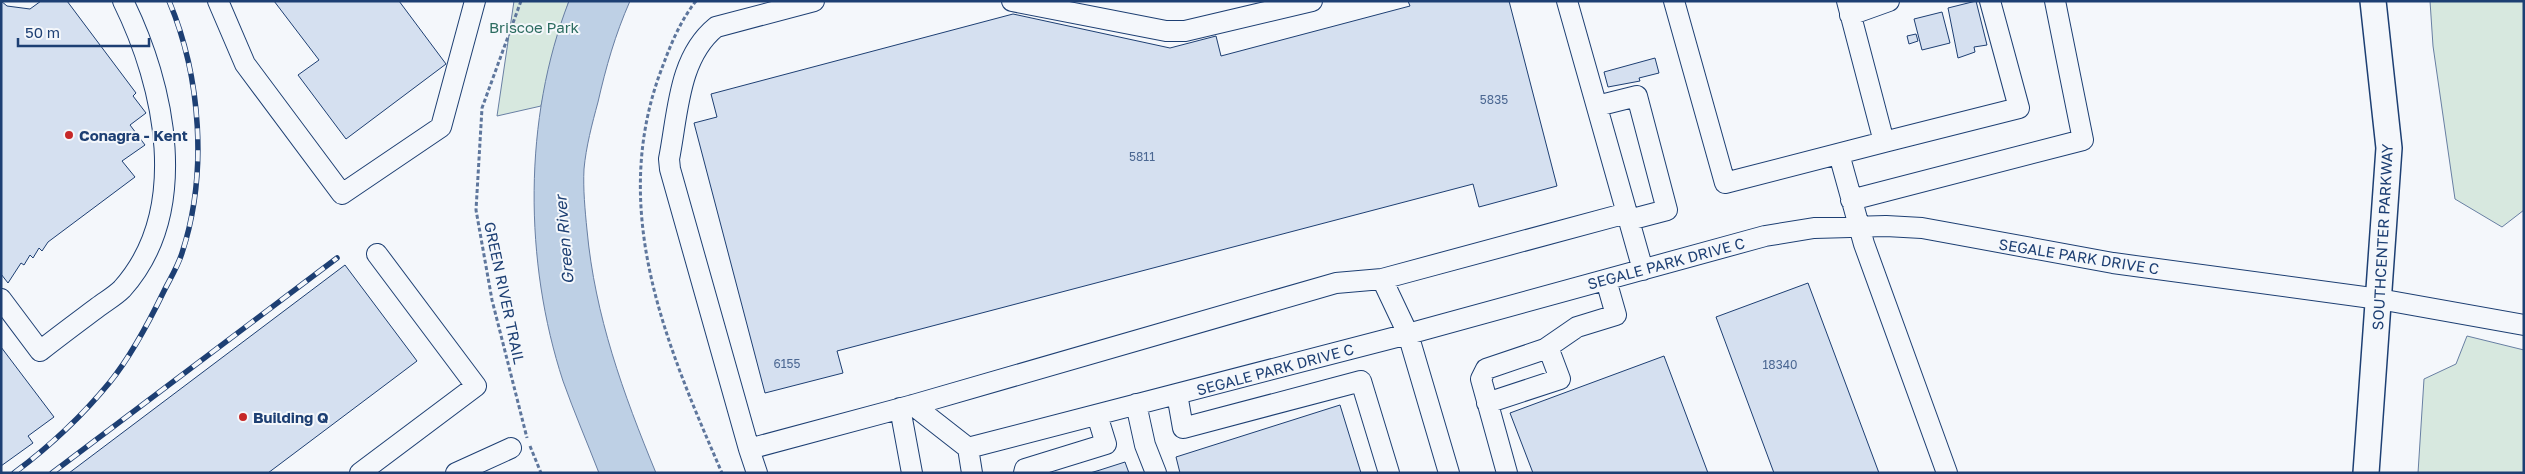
<svg xmlns="http://www.w3.org/2000/svg" width="2525" height="474" font-family="'Golos Text',sans-serif">
<style>
.green{fill:#d7e8df;stroke:#687fa3}
.water{fill:#bed0e5;stroke:#687fa3}
.building{fill:#d5e0f0;stroke:#1d3f73}
.lines{fill:none;stroke-linecap:round;stroke-linejoin:round}
.minor-casing{stroke:#1d3f73;stroke-width:22}
.major-casing{stroke:#1d3f73;stroke-width:28}
.path{stroke:#5e769c;stroke-width:3;stroke-dasharray:4 2.5;stroke-linecap:butt}
.minor{stroke:#f4f7fb;stroke-width:20}
.major{stroke:#f4f7fb;stroke-width:25}
.rail-casing{stroke:#1d3f73;stroke-width:5.5}
.rail{stroke:#f4f7fb;stroke-width:4;stroke-dasharray:11;stroke-linecap:butt}
.poi-dot{fill:#c62828;stroke:#f4f7fb;stroke-width:2}
.labels{text-anchor:middle;dominant-baseline:central;stroke-width:4;stroke-linejoin:round;paint-order:stroke}
.number-label{font-size:12px;fill:#4b6792}
.park-label{font-size:15px;fill:#2c6c60;stroke:#f4f7fb}
.poi-label{font-size:15px;font-weight:bold;fill:#1d3f73;stroke:#f4f7fb;text-anchor:start}
.street-label{font-size:15px;fill:#1d3f73;stroke:#f4f7fb}
.water-label{font-size:16px;font-style:italic;fill:#1d3f73;stroke:#f4f7fb}
</style>
<rect width="100%" height="100%" fill="#f4f7fb"/>
<!-- green -->
<path class="green" d="M 514,1 L 569,1 L 556,41 L 541,106 L 497,116 Z
M 2430,1 L 2524,1 L 2524,210 L 2502,227 L 2455,199 L 2433,46 Z
M 2467,336 L 2524,350 L 2524,473 L 2418,473 L 2424,379 L 2456,364 Z"/>
<!-- water -->
<path class="water" d="M 569,1 L 630,1 C 615,35 606,67 598,102 C 592,124 586,147 584,169 C 583,189 585,210 587,230 C 595,316 623,393 656,473 L 599,473 C 587,442 574,412 563,381 C 524,262 523,119 569,1 Z"/>
<!-- building -->
<path class="building" d="M 1,1 L 7,6 L 30,9 L 41,1 L 67,1 L 136,93 L 133,96 L 146,113 L 130,125 L 145,145 L 122,161 L 135,177 L 48,242 L 42,251 L 39,248 L 33,258 L 30,255 L 24,265 L 21,263 L 8,283 L 1,274 Z
M 274,1 L 399,1 L 446,64 L 346,139 L 298,75 L 319,60 Z
M 1408,1 L 1509,1 L 1557,186 L 1479,207 L 1473,184 L 837,351 L 843,373 L 765,393 L 694,123 L 717,117 L 711,94 L 1013,14 L 1170,48 L 1216,36 L 1221,56 L 1410,6 Z
M 1976,1 L 1987,45 L 1974,47 L 1975,52 L 1958,58 L 1948,8 Z
M 1942,12 L 1950,43 L 1922,50 L 1914,19 Z
M 1916,34 L 1918,41 L 1909,44 L 1907,36 Z
M 1655,58 L 1659,73 L 1639,78 L 1640,81 L 1608,87 L 1604,72 Z
M 345,265 L 417,361 L 268,473 L 69,473 Z
M 1808,283 L 1879,473 L 1774,473 L 1716,317 Z
M 1,347 L 54,417 L 28,436 L 33,443 L 1,466 Z
M 1664,356 L 1708,473 L 1533,473 L 1510,413 Z
M 1340,405 L 1361,473 L 1180,473 L 1176,457 Z
M 1125,462 L 1129,473 L 1090,473 L 1100,470 Z"/>
<g class="lines">
<defs>
<path id="minor" d="M 218,1 L 245,64 L 342,194 L 441,127 L 475,1
M 1012,1 L 1166,31 L 1185,31 L 1312,1
M 1567,1 L 1643,270
M 1674,1 L 1725,183 L 1884,142 L 1847,1
M 1850,15 L 1889,1
M 1597,106 L 1637,96 L 1667,210 L 1629,220
M 1884,142 L 2019,108 L 1990,1
M 1839,154 L 1864,244 L 1947,473
M 1851,200 L 2083,140 L 2055,1
M 1382,279 L 1627,213
M 1,299 L 40,351 C 59,336 78,322 98,307 C 106,301 115,296 122,289 C 192,211 165,86 123,1
M 1177,394 L 1183,428 L 1361,381 L 1389,473
M 1487,403 L 1560,379 L 1548,347
M 1136,404 L 1145,445 L 1156,473
M 913,405 L 968,448
M 900,408 L 912,473
M 968,448 L 1408,334 L 1765,236 L 1814,228 L 1886,226 L 1922,228 L 2113,263 L 2379,299 L 2524,325
M 968,448 L 972,473
M 749,449 L 913,405 L 1336,283 L 1382,279 L 1408,334 L 1449,473
M 360,473 L 476,386 L 377,254
M 456,473 L 511,448
M 757,473 L 749,449 L 670,169 L 669,159 C 678,114 678,58 716,27 L 814,1
M 1024,473 L 1025,469 L 1106,444 L 1097,415
M 1507,473 L 1481,379 L 1486,369 L 1545,349 L 1577,327 L 1616,315 L 1606,280"/>
<path id="major" d="M 2366,473 L 2389,148 L 2373,1"/>
</defs>
<!-- minor casing -->
<use href="#minor" class="minor-casing"/>
<!-- major casing -->
<use href="#major" class="major-casing"/>
<!-- path -->
<path class="path" d="M 521,1 L 482,108 L 476,210 L 492,300 L 527,438
M 696,1 C 678,24 669,49 659,76 C 610,215 667,346 722,473
M 530,446 L 541,473"/>
<!-- minor -->
<use href="#minor" class="minor"/>
<!-- major -->
<use href="#major" class="major"/>
<defs>
<path id="rail" d="M 14,473 C 49,447 83,415 110,382 C 131,356 150,320 164,291 C 170,279 178,266 182,253 C 208,174 201,77 169,1
M 52,473 L 337,258"/>
</defs>
<!-- rail casing -->
<use href="#rail" class="rail-casing"/>
<!-- rail -->
<use href="#rail" class="rail"/>
</g>
<!-- markers -->
<g class="poi-dot">
<circle cx="69" cy="135" r="5"/>
<circle cx="243" cy="417" r="5"/>
</g>
<g class="labels">
<!-- number labels -->
<g class="number-label">
<text x="1494" y="99">5835</text>
<text x="1142" y="156">5811</text>
<text x="787" y="363">6155</text>
<text x="1780" y="364">18340</text>
</g>
<!-- park labels -->
<g class="park-label">
<text x="534" y="27">Briscoe Park</text>
</g>
<!-- poi labels -->
<g class="poi-label">
<text x="79" y="135">Conagra - Kent</text>
<text x="253" y="417">Building Q</text>
</g>
<!-- street labels -->
<g class="street-label">
<text transform="translate(2382 237) rotate(-87)">SOUTHCENTER PARKWAY</text>
<text transform="translate(2079 256) rotate(9)">SEGALE PARK DRIVE C</text>
<text transform="translate(1666 263) rotate(-15)">SEGALE PARK DRIVE C</text>
<text transform="translate(505 293) rotate(78)">GREEN RIVER TRAIL</text>
<text transform="translate(1275 369) rotate(-15)">SEGALE PARK DRIVE C</text>
</g>
<!-- water labels -->
<g class="water-label">
<text transform="translate(564 240) rotate(-95)">Green River</text>
</g>
</g>
<!-- border -->
<rect width="2525" height="474" fill="none" stroke="#1d3f73" stroke-width="5"/>
<!-- scale -->
<path d="M18 38v8h131v-8" fill="none" stroke="#1d3f73" stroke-width="2.5"/>
<text x="25" y="38" font-size="15" fill="#1d3f73" stroke="#f4f7fb" stroke-width="4" paint-order="stroke">50 m</text>
</svg>
